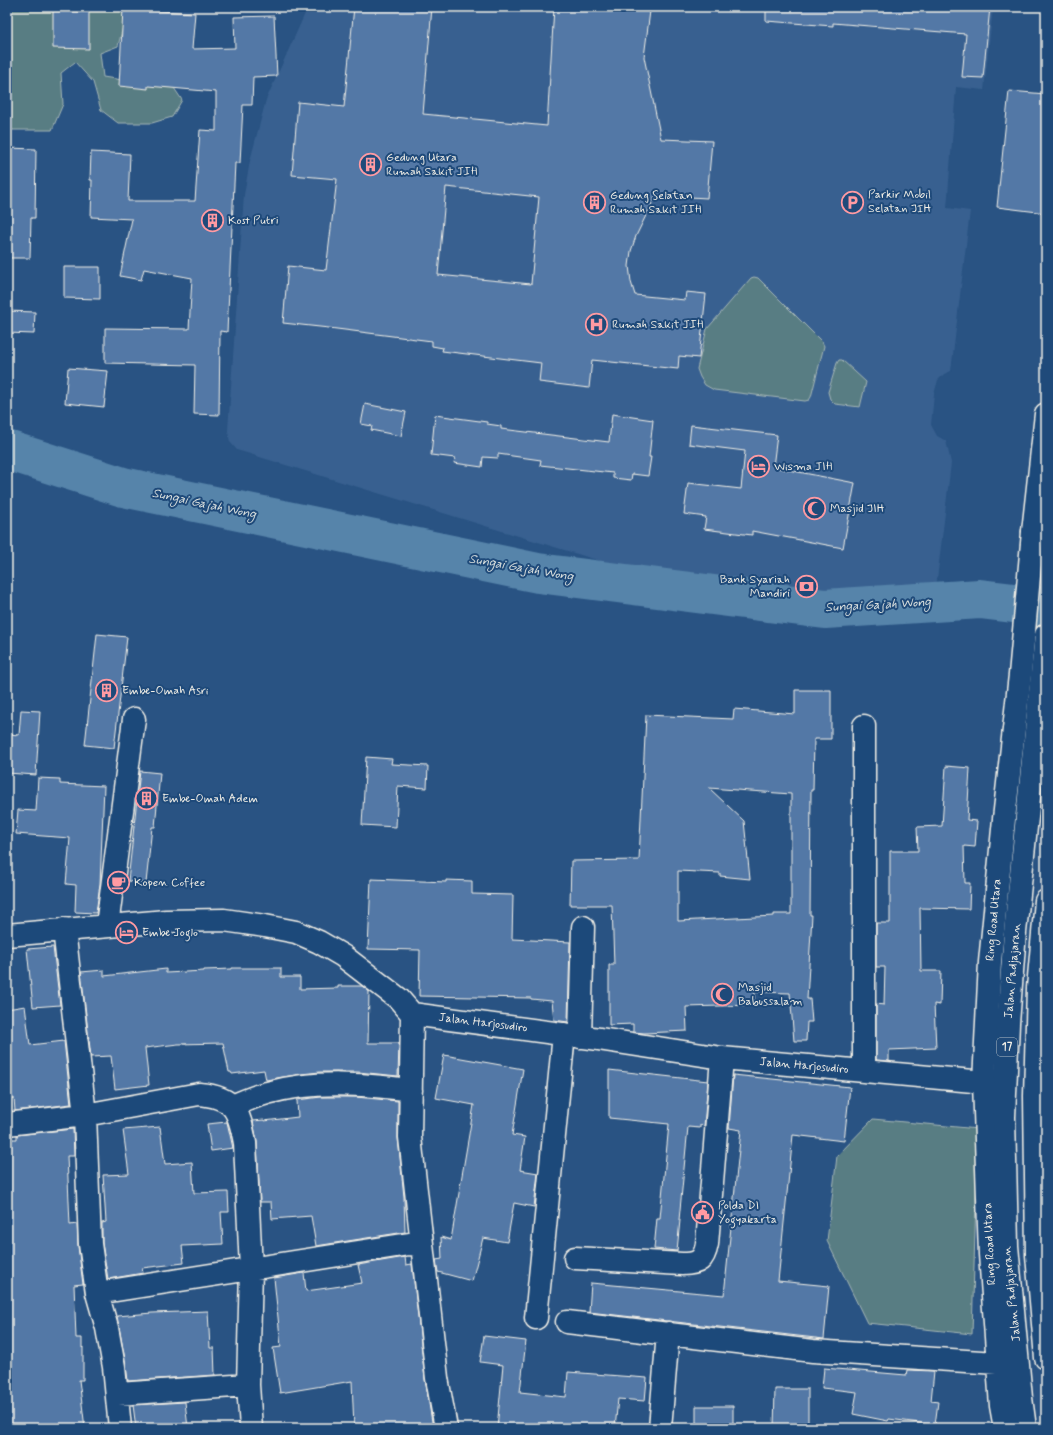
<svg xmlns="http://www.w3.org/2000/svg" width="1053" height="1435" font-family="Mynerve,sans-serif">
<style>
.built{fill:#396190}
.green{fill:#597d83;stroke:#a6b7b6}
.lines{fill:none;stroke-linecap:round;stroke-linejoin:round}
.river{stroke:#5684aa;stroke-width:40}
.building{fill:#5278a6;stroke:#f4f1e8;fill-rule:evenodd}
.minor-casing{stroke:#f4f1e8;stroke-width:25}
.highway-casing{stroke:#f4f1e8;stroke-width:25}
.minor{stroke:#1f4a7a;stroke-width:22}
.highway{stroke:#1f4a7a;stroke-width:22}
.labels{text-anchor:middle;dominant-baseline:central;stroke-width:4;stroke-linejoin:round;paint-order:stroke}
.shield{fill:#1f4a7a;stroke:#b4bfc7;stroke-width:1}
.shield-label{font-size:11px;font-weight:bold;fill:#f4f1e8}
.poi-label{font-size:12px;fill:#f4f1e8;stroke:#1f4a7a;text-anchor:start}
.street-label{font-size:12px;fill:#f4f1e8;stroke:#1f4a7a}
.water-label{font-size:13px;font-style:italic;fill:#dce1df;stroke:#1f4a7a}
</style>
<rect width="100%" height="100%" fill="#295383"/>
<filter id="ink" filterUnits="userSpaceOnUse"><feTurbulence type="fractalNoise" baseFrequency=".025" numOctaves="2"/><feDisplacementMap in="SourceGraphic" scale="8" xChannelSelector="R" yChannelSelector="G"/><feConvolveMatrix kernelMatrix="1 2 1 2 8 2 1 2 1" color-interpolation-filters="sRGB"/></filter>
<g filter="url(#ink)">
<!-- built -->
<path class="built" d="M 308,7 L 993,7 L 984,90 L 956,87 L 947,208 L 970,211 L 951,371 L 944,374 L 938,380 L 934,394 L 931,425 L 937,436 L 946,441 L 951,463 L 934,604 L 797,621 L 237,450 L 230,442 L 228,431 L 244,195 L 250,161 L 266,100 Z"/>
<!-- green -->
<path class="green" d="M 7,7 L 128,7 L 118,46 L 100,53 L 103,77 L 174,88 L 182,100 L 172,117 L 152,123 L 118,123 L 101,110 L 93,82 L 75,62 L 61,73 L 63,104 L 52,130 L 11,130 L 7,124 Z
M 754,277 L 758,278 L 822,342 L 824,346 L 811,397 L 809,400 L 805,401 L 714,390 L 705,385 L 700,377 L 697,369 L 707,329 L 751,278 Z
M 839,360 L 842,360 L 866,382 L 860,407 L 835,404 L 830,399 L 828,392 L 837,363 Z
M 873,1119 L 978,1129 L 972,1334 L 867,1323 L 827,1241 L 837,1156 Z"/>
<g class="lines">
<!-- river -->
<path class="river" d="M 7,450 L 123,487 L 538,573 L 825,609 L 980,599 L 1046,607"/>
</g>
<!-- building -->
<path class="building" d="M 354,7 L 432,7 L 423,114 L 547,126 L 554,7 L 634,7 L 634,9 L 650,11 L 644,57 L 661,139 L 712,141 L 707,198 L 656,195 L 636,236 L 631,251 L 629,266 L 631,282 L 635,295 L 685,300 L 686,292 L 706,294 L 699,358 L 679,356 L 678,369 L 592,360 L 589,388 L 539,382 L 541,363 L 442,351 L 443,348 L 432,346 L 432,341 L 329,328 L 283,323 L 288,266 L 326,270 L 337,179 L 292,175 L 298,102 L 344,107 ZM 446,187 L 539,197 L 531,284 L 438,275 Z
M 766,7 L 990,7 L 983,78 L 962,77 L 966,34 L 833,23 L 833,26 L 766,21 Z
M 123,9 L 195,13 L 192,49 L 235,48 L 234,17 L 274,16 L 277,76 L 253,77 L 252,105 L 243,105 L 240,163 L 235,163 L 227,332 L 220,331 L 219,415 L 194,414 L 195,365 L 105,363 L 105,328 L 189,329 L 192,278 L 144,269 L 141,280 L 120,276 L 132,219 L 91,217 L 92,180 L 90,180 L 91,152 L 130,154 L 128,201 L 195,201 L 200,130 L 216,131 L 216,92 L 148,86 L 148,89 L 119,86 Z
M 53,11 L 89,12 L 89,49 L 53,48 Z
M 1009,91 L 1046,94 L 1046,213 L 997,207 Z
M 8,148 L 36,149 L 35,218 L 31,218 L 30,258 L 9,258 L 9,218 L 7,218 Z
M 64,267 L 100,267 L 100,299 L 64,298 Z
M 7,311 L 35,312 L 34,334 L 7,333 Z
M 68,368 L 108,371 L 104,407 L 65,403 Z
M 365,404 L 406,412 L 401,436 L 371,430 L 372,426 L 361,424 Z
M 612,414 L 653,420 L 649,457 L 651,457 L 648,476 L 632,474 L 631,480 L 613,478 L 613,473 L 540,465 L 541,460 L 498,454 L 498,458 L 483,457 L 482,467 L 454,463 L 455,458 L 431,455 L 435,415 L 487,422 L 487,424 L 501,426 L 501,429 L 609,442 Z
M 691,425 L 777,435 L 773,467 L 855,483 L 843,548 L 752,531 L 752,535 L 704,529 L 706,517 L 684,514 L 688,483 L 741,489 L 745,451 L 689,444 Z
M 97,634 L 127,637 L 114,748 L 85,745 Z
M 795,690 L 831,690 L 831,739 L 814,739 L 813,790 L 811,790 L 810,915 L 812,915 L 807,999 L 810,999 L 812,1022 L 807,1022 L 806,1041 L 794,1041 L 790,993 L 755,992 L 754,1005 L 686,1007 L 687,1031 L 644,1033 L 633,1032 L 633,1024 L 609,1025 L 609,965 L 614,965 L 612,905 L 570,905 L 571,861 L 639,860 L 646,715 L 733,719 L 734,709 L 795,714 ZM 709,788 L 791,794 L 791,914 L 774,914 L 774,916 L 678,921 L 678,871 L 720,873 L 720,876 L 750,879 L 744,821 Z
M 21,710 L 40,711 L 36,775 L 7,773 L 9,734 L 19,735 Z
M 366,757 L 392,759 L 391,764 L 428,766 L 427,788 L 398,786 L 396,827 L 362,825 Z
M 946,766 L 970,768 L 967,820 L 977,821 L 975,847 L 964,846 L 965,883 L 970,883 L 969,909 L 920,908 L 921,971 L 941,971 L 940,1005 L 934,1004 L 936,1048 L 889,1050 L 889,1061 L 876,1060 L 876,1004 L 884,1005 L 885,967 L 876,967 L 876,923 L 890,923 L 890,851 L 918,851 L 917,827 L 942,826 Z
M 140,771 L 160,773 L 155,827 L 152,827 L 146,883 L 128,881 Z
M 38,778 L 60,779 L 60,784 L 104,786 L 100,884 L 96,913 L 75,912 L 76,885 L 66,884 L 70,838 L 16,834 L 18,810 L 36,811 Z
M 371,879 L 446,882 L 446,880 L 472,881 L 472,894 L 513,895 L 512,939 L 570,942 L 568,1022 L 554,1020 L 552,1001 L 531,999 L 531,998 L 419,996 L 420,950 L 368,949 Z
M 53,947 L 60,1005 L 33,1007 L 27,949 Z
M 232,968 L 281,968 L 281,977 L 300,977 L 300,989 L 338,988 L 338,986 L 362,986 L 369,991 L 368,1043 L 399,1043 L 398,1076 L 358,1072 L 320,1072 L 301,1074 L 266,1080 L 264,1070 L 232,1074 L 231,1072 L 229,1072 L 223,1043 L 178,1044 L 145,1048 L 149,1085 L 115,1089 L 111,1056 L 91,1057 L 81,972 L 104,970 L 104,976 L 166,969 L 166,973 L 204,971 L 204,970 L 232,969 Z
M 25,1006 L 30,1045 L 64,1041 L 71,1104 L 15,1111 L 14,1098 L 7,1099 L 7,1009 Z
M 444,1055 L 523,1069 L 512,1135 L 525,1137 L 520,1170 L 538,1173 L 534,1207 L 514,1203 L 507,1242 L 483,1238 L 472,1281 L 438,1272 L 436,1260 L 442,1259 L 441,1237 L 451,1240 L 474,1105 L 436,1098 Z
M 609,1070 L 708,1081 L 704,1126 L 700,1125 L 700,1128 L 688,1127 L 679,1220 L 680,1220 L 677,1251 L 654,1249 L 657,1218 L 660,1218 L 669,1124 L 609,1118 Z
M 733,1075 L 850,1087 L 844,1141 L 793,1135 L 778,1281 L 829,1286 L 824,1339 L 589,1312 L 591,1283 L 724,1295 L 741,1130 L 729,1128 Z
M 321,1097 L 356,1097 L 398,1101 L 398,1138 L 404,1197 L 405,1232 L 316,1246 L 311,1216 L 272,1219 L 271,1202 L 260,1202 L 257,1142 L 253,1121 L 264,1120 L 264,1121 L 298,1117 L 297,1100 Z
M 227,1122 L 233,1148 L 211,1151 L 207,1124 Z
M 160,1127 L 165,1164 L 192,1162 L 194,1193 L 228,1192 L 229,1212 L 221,1212 L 223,1244 L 182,1246 L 184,1263 L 142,1268 L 143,1273 L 108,1279 L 102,1243 L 102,1223 L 106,1222 L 103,1175 L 129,1174 L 123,1130 Z
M 73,1129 L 74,1156 L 67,1156 L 70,1225 L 77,1224 L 78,1246 L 83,1284 L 74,1285 L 76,1338 L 82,1338 L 82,1348 L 83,1347 L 83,1380 L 79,1380 L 85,1428 L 23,1428 L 23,1426 L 7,1427 L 7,1139 L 17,1139 L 17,1135 Z
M 405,1257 L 406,1265 L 412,1264 L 425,1379 L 433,1428 L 354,1428 L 352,1381 L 280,1393 L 273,1348 L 281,1347 L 274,1278 L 304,1273 L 306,1291 L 362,1283 L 358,1265 Z
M 208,1311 L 210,1348 L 214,1348 L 215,1375 L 128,1381 L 126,1365 L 117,1316 L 152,1313 Z
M 484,1336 L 526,1341 L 520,1392 L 566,1397 L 568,1372 L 647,1378 L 645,1401 L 618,1399 L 615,1428 L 497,1428 L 503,1365 L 480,1362 Z
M 824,1368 L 906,1375 L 907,1370 L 934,1371 L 931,1401 L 938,1402 L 935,1425 L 889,1419 L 888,1421 L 853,1414 L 857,1392 L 822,1388 Z
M 775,1389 L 808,1389 L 808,1428 L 774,1428 Z
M 185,1402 L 188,1428 L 136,1428 L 133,1405 Z
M 696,1406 L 733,1406 L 733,1428 L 696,1428 Z"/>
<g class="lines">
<defs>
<path id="minor" d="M 864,726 L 864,1071
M 107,926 L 134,719
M 64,929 L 85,1115 L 90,1244 L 97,1293 L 107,1328 L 114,1367 L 120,1428
M 7,935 L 166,921 L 224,920 L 265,926 L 296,932 L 319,942 L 343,956 L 399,999 L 412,1014 L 599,1039 L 722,1058 L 984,1082
M 412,1014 L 410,1137 L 437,1378 L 446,1428
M 580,1037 L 583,927
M 232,1106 C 244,1101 255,1096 267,1093 C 314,1080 363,1084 411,1090
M 7,1124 L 85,1115 L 199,1094 C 234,1097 239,1110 245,1143 L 251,1269 L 248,1385 L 251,1428
M 575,1258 L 682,1264 C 699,1264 704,1260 707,1244 L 722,1058
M 97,1293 L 409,1244 L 422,1245
M 536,1318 L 564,1034
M 567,1322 L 813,1351 L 1012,1364
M 118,1394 L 248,1385
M 660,1428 L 668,1333
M 1005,1428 L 1001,1406 L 990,1254 L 984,1082 L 990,962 L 1004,819 L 1020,675 L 1033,532 L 1046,414"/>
<path id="highway" d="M 1033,532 L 1046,533
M 1046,901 L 1038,988 L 1035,1096 L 1037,1255 L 1046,1358
M 1025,1428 L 1021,1398 L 1007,1246 L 1004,1117 L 1008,1023 L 1015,932 L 1046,635"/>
</defs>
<!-- minor casing -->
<use href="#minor" class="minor-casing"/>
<!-- highway casing -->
<use href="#highway" class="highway-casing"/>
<!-- minor -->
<use href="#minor" class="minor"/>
<!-- highway -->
<use href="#highway" class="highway"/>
</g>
</g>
<!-- icons -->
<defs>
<symbol id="building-ring" viewBox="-11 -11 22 22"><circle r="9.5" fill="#1f4a7a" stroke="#ff9aa2" stroke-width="1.5"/><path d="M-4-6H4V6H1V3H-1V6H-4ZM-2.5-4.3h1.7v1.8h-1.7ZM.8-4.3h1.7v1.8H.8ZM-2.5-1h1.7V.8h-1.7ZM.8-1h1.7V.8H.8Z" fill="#ff9aa2"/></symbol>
<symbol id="parking-ring" viewBox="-11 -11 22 22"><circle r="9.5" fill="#1f4a7a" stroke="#ff9aa2" stroke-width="1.5"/><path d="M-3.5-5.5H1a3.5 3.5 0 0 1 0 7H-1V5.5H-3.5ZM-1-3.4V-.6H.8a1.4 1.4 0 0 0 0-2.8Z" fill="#ff9aa2"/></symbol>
<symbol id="hospital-ring" viewBox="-11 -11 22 22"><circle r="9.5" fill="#1f4a7a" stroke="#ff9aa2" stroke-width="1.5"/><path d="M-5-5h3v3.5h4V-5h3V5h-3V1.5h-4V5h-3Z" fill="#ff9aa2"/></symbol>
<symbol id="hotel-ring" viewBox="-11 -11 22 22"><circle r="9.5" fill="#1f4a7a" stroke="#ff9aa2" stroke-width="1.5"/><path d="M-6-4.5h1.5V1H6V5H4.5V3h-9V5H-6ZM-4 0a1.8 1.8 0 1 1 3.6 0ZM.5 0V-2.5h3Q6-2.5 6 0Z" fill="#ff9aa2"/></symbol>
<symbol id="mosque-ring" viewBox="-11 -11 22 22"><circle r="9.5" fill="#1f4a7a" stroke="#ff9aa2" stroke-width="1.5"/><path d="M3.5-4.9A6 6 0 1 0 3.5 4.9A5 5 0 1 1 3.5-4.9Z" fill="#ff9aa2"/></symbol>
<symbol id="bank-ring" viewBox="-11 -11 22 22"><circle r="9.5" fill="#1f4a7a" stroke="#ff9aa2" stroke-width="1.5"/><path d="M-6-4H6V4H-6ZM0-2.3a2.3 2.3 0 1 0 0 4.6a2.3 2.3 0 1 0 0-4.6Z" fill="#ff9aa2"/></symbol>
<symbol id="cafe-ring" viewBox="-11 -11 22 22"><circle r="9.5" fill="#1f4a7a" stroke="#ff9aa2" stroke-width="1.5"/><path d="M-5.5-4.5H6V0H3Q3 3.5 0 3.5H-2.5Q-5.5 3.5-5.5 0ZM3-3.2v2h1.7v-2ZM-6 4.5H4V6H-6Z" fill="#ff9aa2"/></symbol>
<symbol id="civic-ring" viewBox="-11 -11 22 22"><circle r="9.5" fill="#1f4a7a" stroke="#ff9aa2" stroke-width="1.5"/><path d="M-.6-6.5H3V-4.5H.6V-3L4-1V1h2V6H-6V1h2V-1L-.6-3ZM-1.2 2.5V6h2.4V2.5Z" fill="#ff9aa2"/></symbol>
</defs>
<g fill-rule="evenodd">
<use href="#building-ring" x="358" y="152" width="25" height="25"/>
<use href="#parking-ring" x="840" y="190" width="25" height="25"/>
<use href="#building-ring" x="582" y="190" width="25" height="25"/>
<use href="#building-ring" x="200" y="208" width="25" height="25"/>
<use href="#hospital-ring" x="584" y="312" width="25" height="25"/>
<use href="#hotel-ring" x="746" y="454" width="25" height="25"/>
<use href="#mosque-ring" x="802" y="496" width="25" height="25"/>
<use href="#bank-ring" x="794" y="574" width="25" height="25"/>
<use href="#building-ring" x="94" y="678" width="25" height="25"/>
<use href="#building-ring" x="134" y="786" width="25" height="25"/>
<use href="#cafe-ring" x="106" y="870" width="25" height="25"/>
<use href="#hotel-ring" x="114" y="920" width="25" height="25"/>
<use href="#mosque-ring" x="710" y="982" width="25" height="25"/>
<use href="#civic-ring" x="690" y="1200" width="25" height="25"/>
</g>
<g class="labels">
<!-- shield labels -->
<rect class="shield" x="997" y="1038" width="20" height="18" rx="3"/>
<g class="shield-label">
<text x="1007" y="1047">17</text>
</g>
<!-- poi labels -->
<g class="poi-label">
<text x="386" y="158">Gedung Utara<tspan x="386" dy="14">Rumah Sakit JIH</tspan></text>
<text x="868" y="195">Parkir Mobil<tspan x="868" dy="14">Selatan JIH</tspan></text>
<text x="610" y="196">Gedung Selatan<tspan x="610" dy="14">Rumah Sakit JIH</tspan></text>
<text x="228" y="221">Kost Putri</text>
<text x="612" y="325">Rumah Sakit JIH</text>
<text x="774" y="467">Wisma JIH</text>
<text x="830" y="509">Masjid JIH</text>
<text x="790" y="580" text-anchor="end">Bank Syariah<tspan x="790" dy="14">Mandiri</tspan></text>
<text x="122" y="691">Embe-Omah Asri</text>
<text x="162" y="799">Embe-Omah Adem</text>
<text x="134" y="883">Kopen Coffee</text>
<text x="142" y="933">Embe Joglo</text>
<text x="738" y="988">Masjid<tspan x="738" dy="14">Babussalam</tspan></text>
<text x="718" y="1206">Polda DI<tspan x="718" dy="14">Yogyakarta</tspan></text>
</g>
<!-- street labels -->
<g class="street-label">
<text transform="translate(994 920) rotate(-85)">Ring Road Utara</text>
<text transform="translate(1013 971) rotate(-85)">Jalan Padjajaran</text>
<text transform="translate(483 1023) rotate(7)">Jalan Harjosudiro</text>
<text transform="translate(804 1066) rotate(5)">Jalan Harjosudiro</text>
<text transform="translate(990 1244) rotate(-93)">Ring Road Utara</text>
<text transform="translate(1012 1294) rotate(-96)">Jalan Padjajaran</text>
</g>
<!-- water labels -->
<g class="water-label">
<text transform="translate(204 504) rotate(12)">Sungai Gajah Wong</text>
<text transform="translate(521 568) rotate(10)">Sungai Gajah Wong</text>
<text transform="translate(878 605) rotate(-3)">Sungai Gajah Wong</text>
</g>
</g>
<!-- margin -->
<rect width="1053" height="1435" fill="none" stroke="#1f4a7a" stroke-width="24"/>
<rect x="12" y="12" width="1029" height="1411" fill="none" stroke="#f4f1e8" stroke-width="1.5" filter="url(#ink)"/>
</svg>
